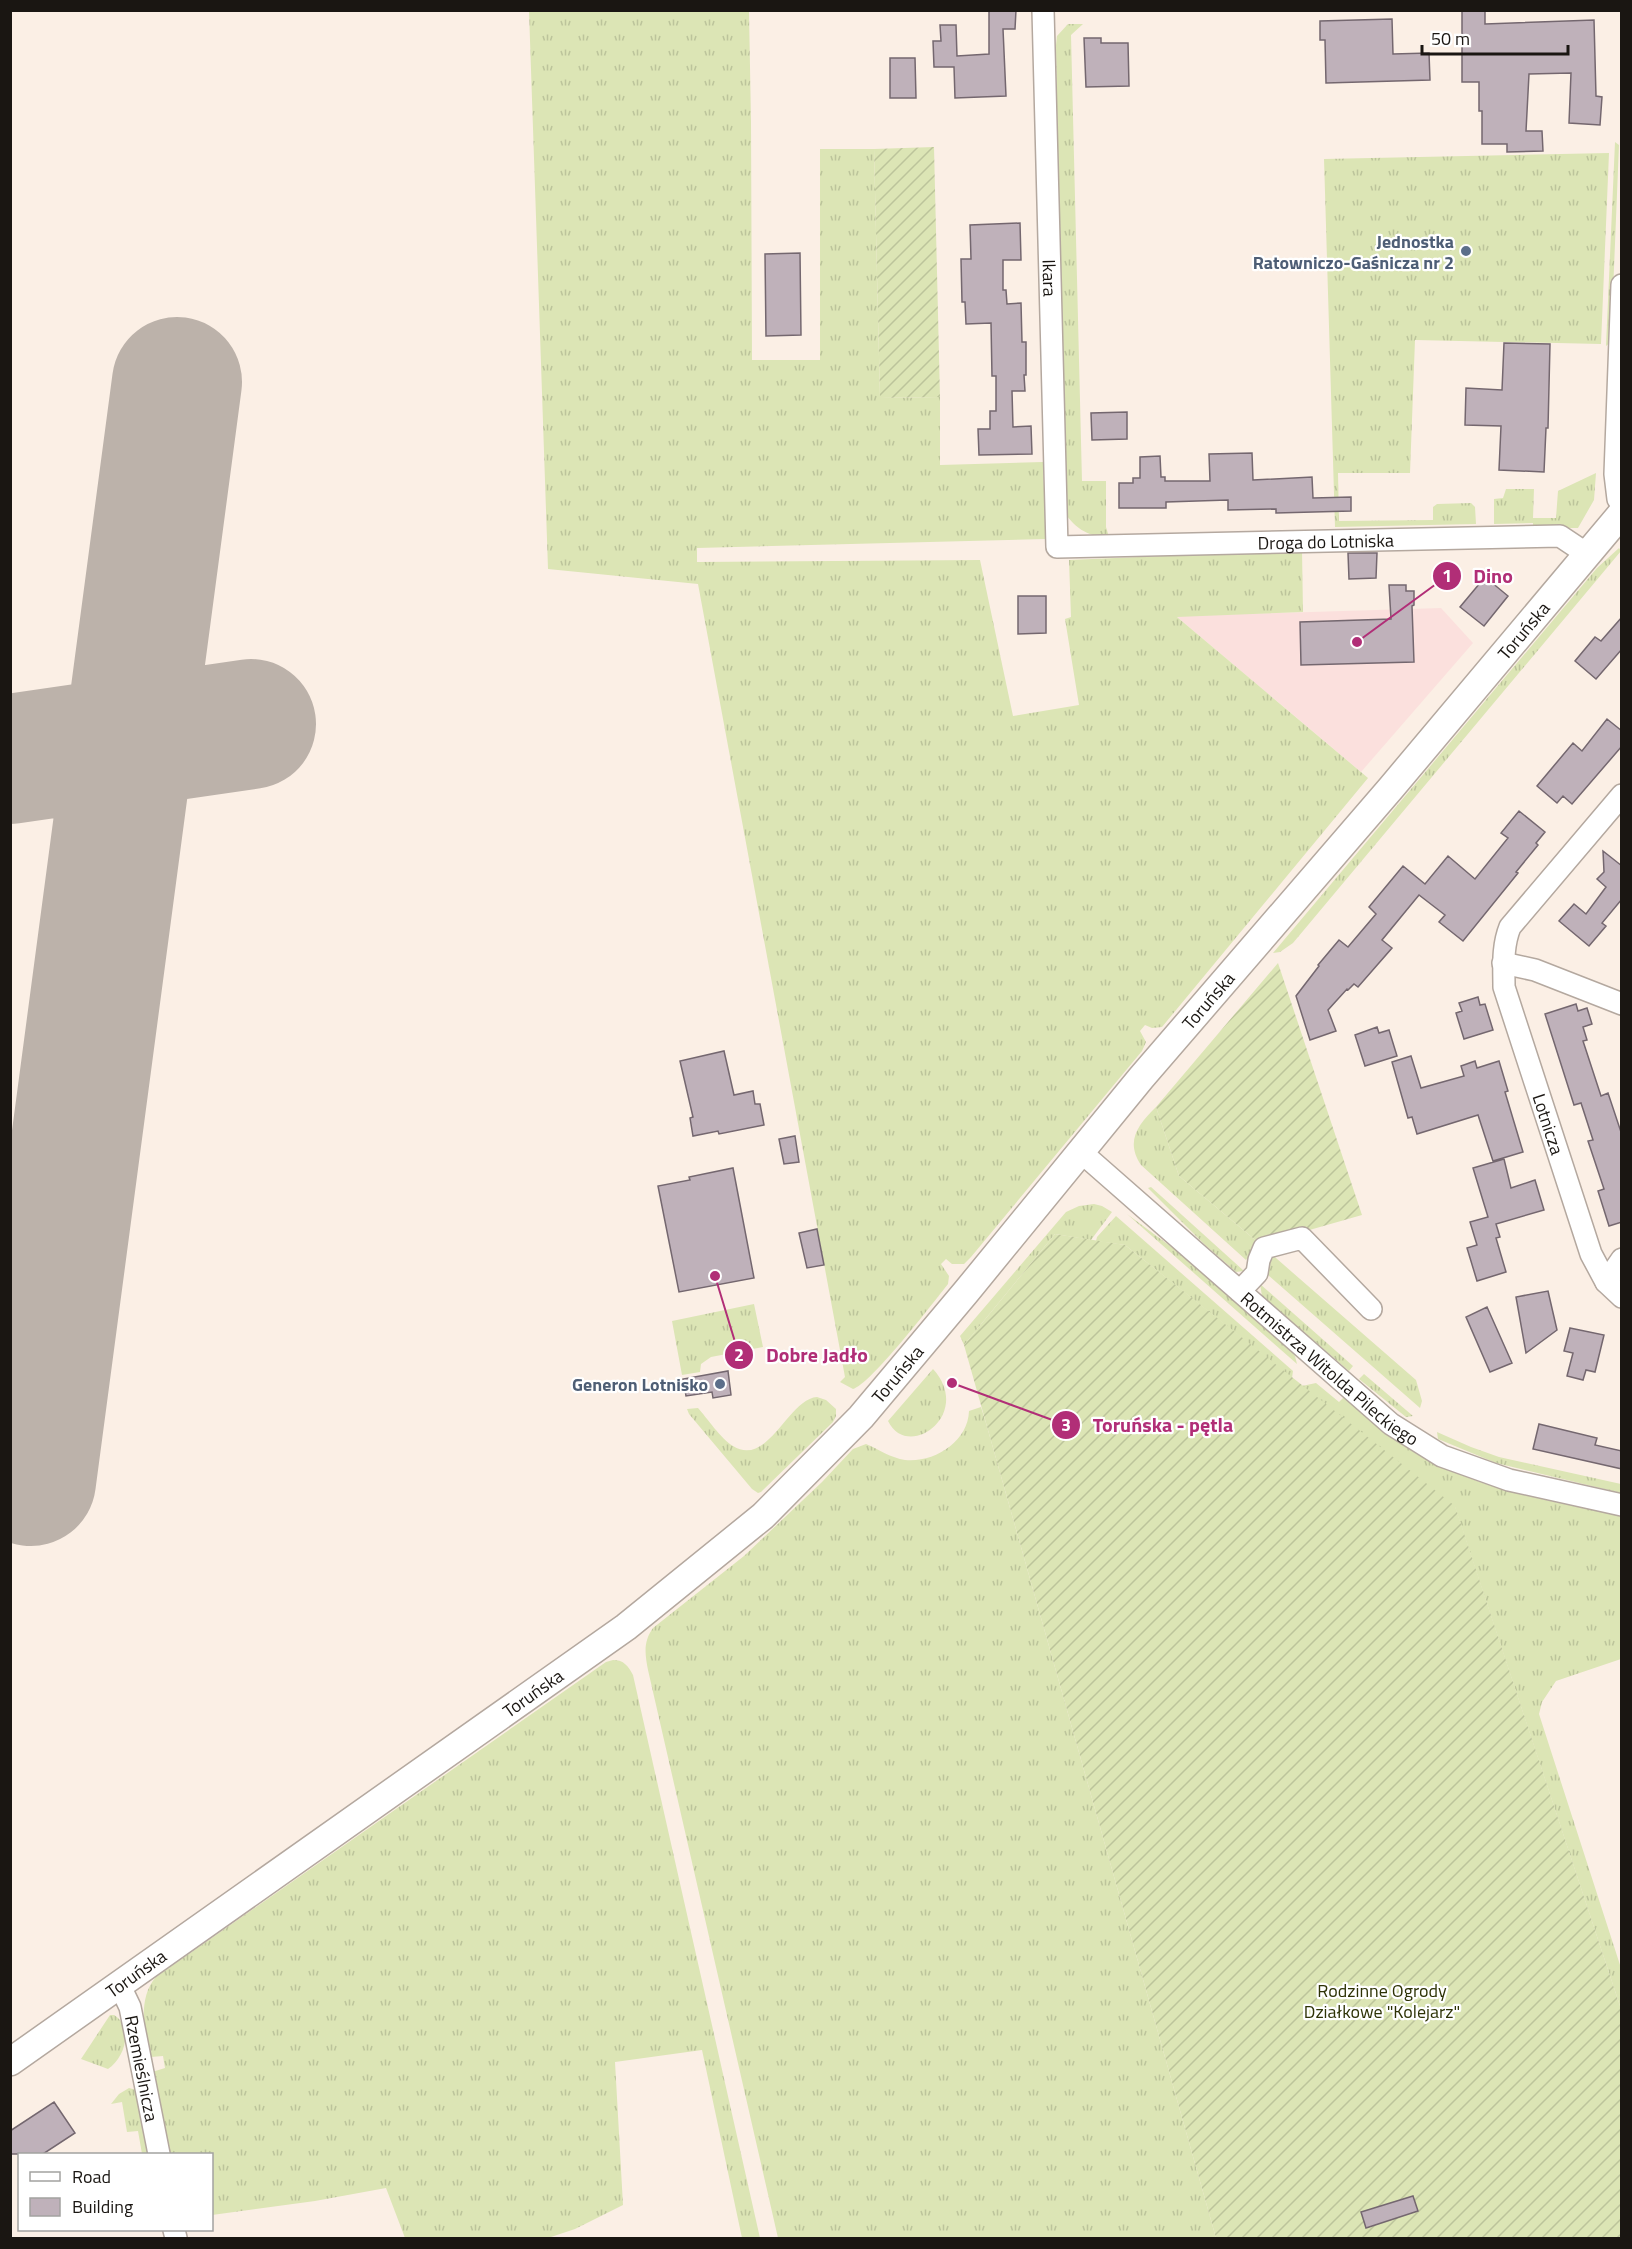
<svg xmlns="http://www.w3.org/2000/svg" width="1632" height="2249" font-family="'Titillium Web',sans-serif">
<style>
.commercial{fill:#fbe0dd}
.grass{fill:url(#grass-tufts)}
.garden{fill:url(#garden-furrows)}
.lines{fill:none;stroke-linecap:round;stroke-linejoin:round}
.runway{stroke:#bcb2aa;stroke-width:130}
.building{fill:#bfb1ba;stroke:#74676f;stroke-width:1.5}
.minor-casing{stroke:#b4a89f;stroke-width:24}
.major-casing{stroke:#b4a89f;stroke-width:30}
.minor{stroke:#fff;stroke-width:21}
.major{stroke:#fff;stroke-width:27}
.service-dot{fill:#5c6f8a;stroke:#fff;stroke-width:2}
.labels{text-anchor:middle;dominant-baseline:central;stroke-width:4.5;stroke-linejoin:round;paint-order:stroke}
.service-label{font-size:18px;font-weight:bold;fill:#4e5e75;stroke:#fff;text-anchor:end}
.street-label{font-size:18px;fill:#1a1612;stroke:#fff}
.park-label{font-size:18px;fill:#2d3205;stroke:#fff}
.leader{fill:none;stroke:#b12e77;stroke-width:2}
.callout-dot{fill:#b12e77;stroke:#fff;stroke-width:2}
.mark-label{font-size:18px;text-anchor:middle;font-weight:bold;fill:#fff}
.callout-label{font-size:20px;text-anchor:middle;font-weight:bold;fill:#b12e77;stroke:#fff;stroke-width:4.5;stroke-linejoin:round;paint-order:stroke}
</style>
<defs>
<pattern id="grass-tufts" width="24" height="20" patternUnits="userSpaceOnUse" patternTransform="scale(1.5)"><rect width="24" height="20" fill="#dce5b5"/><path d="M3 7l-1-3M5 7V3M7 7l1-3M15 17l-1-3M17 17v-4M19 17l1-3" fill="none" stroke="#bcc49b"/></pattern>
<pattern id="garden-furrows" width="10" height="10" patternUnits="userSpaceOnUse" patternTransform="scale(1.5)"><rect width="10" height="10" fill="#dce5b5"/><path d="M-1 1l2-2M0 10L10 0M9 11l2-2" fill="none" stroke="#bcc49b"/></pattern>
</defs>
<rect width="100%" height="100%" fill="#fbefe5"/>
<!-- commercial -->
<path class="commercial" d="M 1441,608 L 1473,643 L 1361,772 L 1176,616 Z"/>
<!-- grass -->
<path class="grass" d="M 529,11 L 749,11 L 751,122 L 752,360 L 820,360 L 820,149 L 874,149 L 880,398 L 940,397 L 940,465 L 1043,462 L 1046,539 L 697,548 L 697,562 L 980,560 L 1013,716 L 1079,705 L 1065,619 L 1071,617 L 1069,560 L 1302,550 L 1303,612 L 1177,617 L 1368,778 L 1162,1027 L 1152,1028 L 1145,1025 L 1140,1031 L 1146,1042 L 1142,1051 L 971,1257 L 964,1264 L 952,1264 L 946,1259 L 941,1264 L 949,1276 L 948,1284 C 933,1303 870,1385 853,1389 L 840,1382 L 845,1377 L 698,584 L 548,569 Z
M 1068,24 L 1083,24 L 1071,35 L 1082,481 L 1106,481 L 1106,527 L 1109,537 C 1089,538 1073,527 1063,510 L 1056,45 L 1057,36 Z
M 1615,142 L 1619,145 L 1611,342 L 1606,346 Z
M 1609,153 L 1601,344 L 1415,340 L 1410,473 L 1338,473 L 1339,521 L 1433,520 L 1433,507 L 1437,504 L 1471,503 L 1475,507 L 1476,524 L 1335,527 L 1324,159 Z
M 1596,473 L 1594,500 L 1578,528 L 1533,528 L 1533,523 L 1494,524 L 1494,499 L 1503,498 L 1506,489 L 1534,489 L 1533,518 L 1556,518 L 1558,491 Z
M 1619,548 L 1621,551 L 1293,943 L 1280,952 L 1273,953 L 1597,568 Z
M 1156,1107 L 1179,1176 L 1260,1244 L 1246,1260 L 1141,1165 C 1125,1141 1138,1125 1156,1107 Z
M 1151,1187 L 1244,1271 L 1236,1272 L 1203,1243 L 1148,1188 Z
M 1094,1204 L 1102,1206 L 1112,1212 L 1091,1240 L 1055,1234 L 964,1345 L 960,1336 L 1066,1212 L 1079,1206 Z
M 1127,1214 L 1189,1260 L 1291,1350 L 1295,1356 L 1297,1364 Z
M 1116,1216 L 1293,1371 L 1292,1378 L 1125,1245 L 1096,1241 L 1097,1237 Z
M 1269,1252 L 1416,1380 L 1422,1401 L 1420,1408 L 1268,1275 L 1267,1265 Z
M 1260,1284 L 1353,1366 L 1349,1371 L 1262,1296 Z
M 754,1304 L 763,1347 L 711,1357 L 701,1364 L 700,1372 L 682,1375 L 672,1321 Z
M 933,1369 C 974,1414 908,1462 888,1421 Z
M 1364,1374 L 1413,1416 L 1406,1417 L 1359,1379 Z
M 1316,1383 L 1339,1402 L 1344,1397 C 1366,1416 1388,1437 1412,1451 C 1476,1490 1550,1500 1621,1516 L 1621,1659 L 1556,1681 L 1542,1702 L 1539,1714 L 1621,1968 L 1621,2009 L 1455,1507 L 1302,1386 Z
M 817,1397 L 826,1400 L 836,1409 L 836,1416 L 833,1422 L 761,1492 L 758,1493 L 752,1489 L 689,1414 L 687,1409 L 698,1408 C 707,1418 721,1439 733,1446 C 768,1468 788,1399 817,1397 Z
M 981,1407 L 986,1423 L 1216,2238 L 778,2238 L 648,1670 C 645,1654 643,1642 653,1628 L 744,1556 L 822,1482 L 853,1449 L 866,1444 C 878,1449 891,1458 905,1460 C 934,1463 968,1442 969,1411 Z
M 1437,1432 L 1471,1447 L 1499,1457 L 1621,1484 L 1621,1493 L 1496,1463 L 1438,1439 Z
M 613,1660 C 624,1660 628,1666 633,1675 L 760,2238 L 742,2238 L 702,2050 L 615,2062 L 623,2205 L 575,2229 L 548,2238 L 405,2238 L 386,2188 L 315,2201 L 212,2215 L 212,2154 L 167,2154 L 152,2072 L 165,2068 L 163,2056 L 151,2057 L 148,2055 C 144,2030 138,1997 156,1977 L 606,1662 Z
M 110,2015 L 114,2015 C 134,2027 125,2058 108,2069 L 81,2059 Z
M 129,2088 L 136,2090 L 151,2154 L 142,2154 L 138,2131 L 127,2132 L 122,2102 L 111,2104 L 119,2094 Z"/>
<!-- garden -->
<path class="garden" d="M 934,147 L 940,397 L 880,398 L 874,149 Z
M 1278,963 L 1362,1215 L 1260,1244 L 1179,1176 L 1156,1107 Z
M 1055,1234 L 1125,1245 L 1455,1506 L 1621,2009 L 1621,2238 L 1216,2238 L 964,1345 Z"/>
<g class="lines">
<!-- runway -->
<path class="runway" d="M 10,759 L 251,724
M 31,1481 L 177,382"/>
</g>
<!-- building -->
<path class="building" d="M 989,10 L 1016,10 L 1015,29 L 1003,29 L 1006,96 L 955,98 L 954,67 L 934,67 L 933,41 L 941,41 L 940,25 L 956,25 L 957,56 L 989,54 Z
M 1462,10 L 1485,10 L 1485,24 L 1594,20 L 1596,96 L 1602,97 L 1600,125 L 1569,123 L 1571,73 L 1529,74 L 1526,131 L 1542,131 L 1543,151 L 1507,152 L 1507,144 L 1482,144 L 1482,111 L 1479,111 L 1479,82 L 1462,82 Z
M 1392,19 L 1393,54 L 1429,53 L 1430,80 L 1326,83 L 1325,40 L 1320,40 L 1320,21 Z
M 1084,38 L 1101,38 L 1101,43 L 1128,43 L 1129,86 L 1086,87 Z
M 890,58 L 915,58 L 916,98 L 890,98 Z
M 1020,223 L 1021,260 L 1003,260 L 1003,290 L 1006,290 L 1007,304 L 1021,303 L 1022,342 L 1026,342 L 1026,375 L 1024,375 L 1025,391 L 1012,391 L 1013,427 L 1031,426 L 1032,454 L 979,455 L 978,429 L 990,429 L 990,411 L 996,411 L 996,376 L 992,376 L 991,323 L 966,324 L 965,302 L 962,302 L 961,259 L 971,259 L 970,225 Z
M 800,253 L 801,335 L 766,336 L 765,254 Z
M 1504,343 L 1550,344 L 1548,428 L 1546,428 L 1544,472 L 1499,470 L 1501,426 L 1465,425 L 1466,388 L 1502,390 Z
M 1127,412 L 1127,439 L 1092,440 L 1091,413 Z
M 1252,453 L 1253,480 L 1312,477 L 1313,498 L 1351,497 L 1351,511 L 1276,513 L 1276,509 L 1228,510 L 1228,500 L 1166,502 L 1166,508 L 1119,508 L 1119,483 L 1133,483 L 1133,478 L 1140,478 L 1140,457 L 1160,456 L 1161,477 L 1165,477 L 1165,481 L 1210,481 L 1209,454 Z
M 1348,553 L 1377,553 L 1376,578 L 1349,579 Z
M 1485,577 L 1508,596 L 1484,626 L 1460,607 Z
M 1389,585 L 1406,585 L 1406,591 L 1414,591 L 1414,605 L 1412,606 L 1414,662 L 1301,665 L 1300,622 L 1391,619 Z
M 1018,596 L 1046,596 L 1046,633 L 1018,634 Z
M 1622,617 L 1622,649 L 1596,679 L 1575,661 L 1595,637 L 1601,641 Z
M 1607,719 L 1622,731 L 1622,746 L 1572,804 L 1563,796 L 1557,803 L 1537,786 L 1573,743 L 1582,751 Z
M 1519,811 L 1545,832 L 1536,843 L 1538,845 L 1516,872 L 1518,873 L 1463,941 L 1439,922 L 1445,915 L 1419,895 L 1382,940 L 1392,948 L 1358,987 L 1354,984 L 1348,990 L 1347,989 L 1328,1010 L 1336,1031 L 1310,1040 L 1296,996 L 1319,966 L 1318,965 L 1339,940 L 1348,947 L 1376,914 L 1369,907 L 1403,866 L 1425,884 L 1448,856 L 1475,879 L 1508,838 L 1501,833 Z
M 1603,851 L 1622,866 L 1622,899 L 1602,923 L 1606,926 L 1589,946 L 1559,921 L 1574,904 L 1586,914 L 1606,887 L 1597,879 L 1604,872 Z
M 1478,997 L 1480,1005 L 1485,1004 L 1493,1030 L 1464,1039 L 1456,1013 L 1462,1011 L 1459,1003 Z
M 1576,1004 L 1578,1011 L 1587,1008 L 1592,1024 L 1583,1027 L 1587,1040 L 1583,1041 L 1601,1096 L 1608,1093 L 1622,1135 L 1622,1222 L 1609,1226 L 1598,1191 L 1604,1189 L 1588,1141 L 1593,1140 L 1581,1103 L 1574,1105 L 1545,1014 Z
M 1377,1027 L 1379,1033 L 1389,1030 L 1397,1056 L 1365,1066 L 1355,1035 Z
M 724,1051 L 734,1095 L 753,1091 L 755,1104 L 760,1104 L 764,1125 L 719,1134 L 718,1131 L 693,1136 L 690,1118 L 693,1117 L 680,1061 Z
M 1411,1056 L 1421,1088 L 1464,1076 L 1461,1066 L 1475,1061 L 1477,1068 L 1499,1061 L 1508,1091 L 1505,1092 L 1523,1152 L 1493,1161 L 1478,1115 L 1417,1134 L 1412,1117 L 1408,1118 L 1392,1062 Z
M 795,1136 L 799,1162 L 784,1164 L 779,1139 Z
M 1504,1159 L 1511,1188 L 1535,1180 L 1544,1210 L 1496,1224 L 1500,1237 L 1496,1238 L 1506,1272 L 1477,1281 L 1467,1248 L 1477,1245 L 1470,1222 L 1488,1217 L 1473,1168 Z
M 733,1168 L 754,1278 L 679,1292 L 658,1186 L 690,1180 L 689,1177 Z
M 817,1229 L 824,1265 L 807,1268 L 799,1233 Z
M 1548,1291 L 1557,1330 L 1526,1353 L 1516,1297 Z
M 1487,1307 L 1512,1363 L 1490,1372 L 1466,1317 Z
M 1570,1328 L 1604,1335 L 1595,1372 L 1586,1370 L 1583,1380 L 1567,1376 L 1573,1353 L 1564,1351 Z
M 728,1371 L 731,1395 L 713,1398 L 712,1392 L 686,1396 L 683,1379 Z
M 1539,1424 L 1597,1438 L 1595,1445 L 1622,1451 L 1622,1469 L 1533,1449 Z
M 54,2102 L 75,2133 L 43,2154 L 10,2154 L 10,2131 Z
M 1413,2196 L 1418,2211 L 1366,2228 L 1361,2212 Z"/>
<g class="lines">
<defs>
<g id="minor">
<path id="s1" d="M 1043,10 L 1057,547 L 1560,536 L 1587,554"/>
<path d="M 1622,285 L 1615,474 L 1618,499 L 1622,505"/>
<path id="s2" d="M 1622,795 L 1510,927 C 1502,947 1504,967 1504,987 L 1591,1254 L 1606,1282 L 1622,1297"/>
<path d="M 1503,963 L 1535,970 L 1622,1004"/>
<path id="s3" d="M 1081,1152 L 1391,1424 L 1442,1456 L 1509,1480 L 1622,1505"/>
<path d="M 1606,1282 L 1622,1259"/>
<path d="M 1240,1291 L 1257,1273 L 1259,1260 L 1264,1248 L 1302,1238 L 1371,1309"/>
<path id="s4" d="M 119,1984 L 130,2007 L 159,2154"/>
<path d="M 174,2230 L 176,2238"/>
</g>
<g id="major">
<path id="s5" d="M 10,2062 L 626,1627 L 763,1516 L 861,1417 L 966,1292 L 1141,1078 L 1391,788 L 1622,513"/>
</g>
</defs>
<!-- minor casing -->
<use href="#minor" class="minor-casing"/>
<!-- major casing -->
<use href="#major" class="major-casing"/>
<!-- minor -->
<use href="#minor" class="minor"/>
<!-- major -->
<use href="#major" class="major"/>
</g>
<!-- markers -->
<g class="service-dot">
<circle cx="1466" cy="251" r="6"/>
<circle cx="720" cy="1384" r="6"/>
</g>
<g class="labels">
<!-- service labels -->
<g class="service-label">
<text x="1454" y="241">Jednostka<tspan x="1454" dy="21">Ratowniczo-Gaśnicza nr 2</tspan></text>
<text x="708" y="1384">Generon Lotnisko</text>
</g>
<!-- street labels -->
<g class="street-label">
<text stroke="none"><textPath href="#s1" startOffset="268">Ikara</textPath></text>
<text stroke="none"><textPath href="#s1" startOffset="806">Droga do Lotniska</textPath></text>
<text stroke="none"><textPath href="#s5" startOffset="2098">Toruńska</textPath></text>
<text stroke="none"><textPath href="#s5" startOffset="1612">Toruńska</textPath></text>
<text stroke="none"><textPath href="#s2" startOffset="378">Lotnicza</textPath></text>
<text stroke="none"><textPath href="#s3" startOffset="330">Rotmistrza Witolda Pileckiego</textPath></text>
<text stroke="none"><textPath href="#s5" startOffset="1126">Toruńska</textPath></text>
<text stroke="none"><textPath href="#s5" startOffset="640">Toruńska</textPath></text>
<text stroke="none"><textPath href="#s5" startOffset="154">Toruńska</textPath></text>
<text stroke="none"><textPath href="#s4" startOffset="88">Rzemieślnicza</textPath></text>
</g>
<!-- park labels -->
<g class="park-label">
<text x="1382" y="1990">Rodzinne Ogrody<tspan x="1382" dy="21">Działkowe "Kolejarz"</tspan></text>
</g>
</g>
<!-- callouts -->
<path class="leader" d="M1357 642L1447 576M715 1276L739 1355M952 1383L1066 1425"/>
<g class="callout-dot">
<circle cx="1357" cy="642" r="6"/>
<circle cx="715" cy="1276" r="6"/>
<circle cx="952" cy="1383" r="6"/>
<circle cx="1447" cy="576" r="15"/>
<circle cx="739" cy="1355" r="15"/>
<circle cx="1066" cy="1425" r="15"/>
</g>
<g class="mark-label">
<text x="1447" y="582">1</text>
<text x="739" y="1361">2</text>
<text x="1066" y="1431">3</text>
</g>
<g class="callout-label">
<text x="1493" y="583">Dino</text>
<text x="817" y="1362">Dobre Jadło</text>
<text x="1163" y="1432">Toruńska - pętla</text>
</g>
<!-- border -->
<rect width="1632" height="2249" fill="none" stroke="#1a1612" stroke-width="24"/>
<!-- legend -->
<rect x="18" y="2153" width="195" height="78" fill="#ffffff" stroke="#a3a2a0" stroke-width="1.5"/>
<rect x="30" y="2172" width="30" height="9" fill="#ffffff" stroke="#a3a2a0" stroke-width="1.5"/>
<text x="72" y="2183" font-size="18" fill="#1a1612">Road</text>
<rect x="30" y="2198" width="30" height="18" fill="#bfb1ba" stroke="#a3a2a0" stroke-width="1.5"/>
<text x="72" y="2213" font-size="18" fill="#1a1612">Building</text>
<!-- scale -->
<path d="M1422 45v9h146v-9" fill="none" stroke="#1a1612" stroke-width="3"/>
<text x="1431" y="45" font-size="18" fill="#1a1612" stroke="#ffffff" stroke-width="4.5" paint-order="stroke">50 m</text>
</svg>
